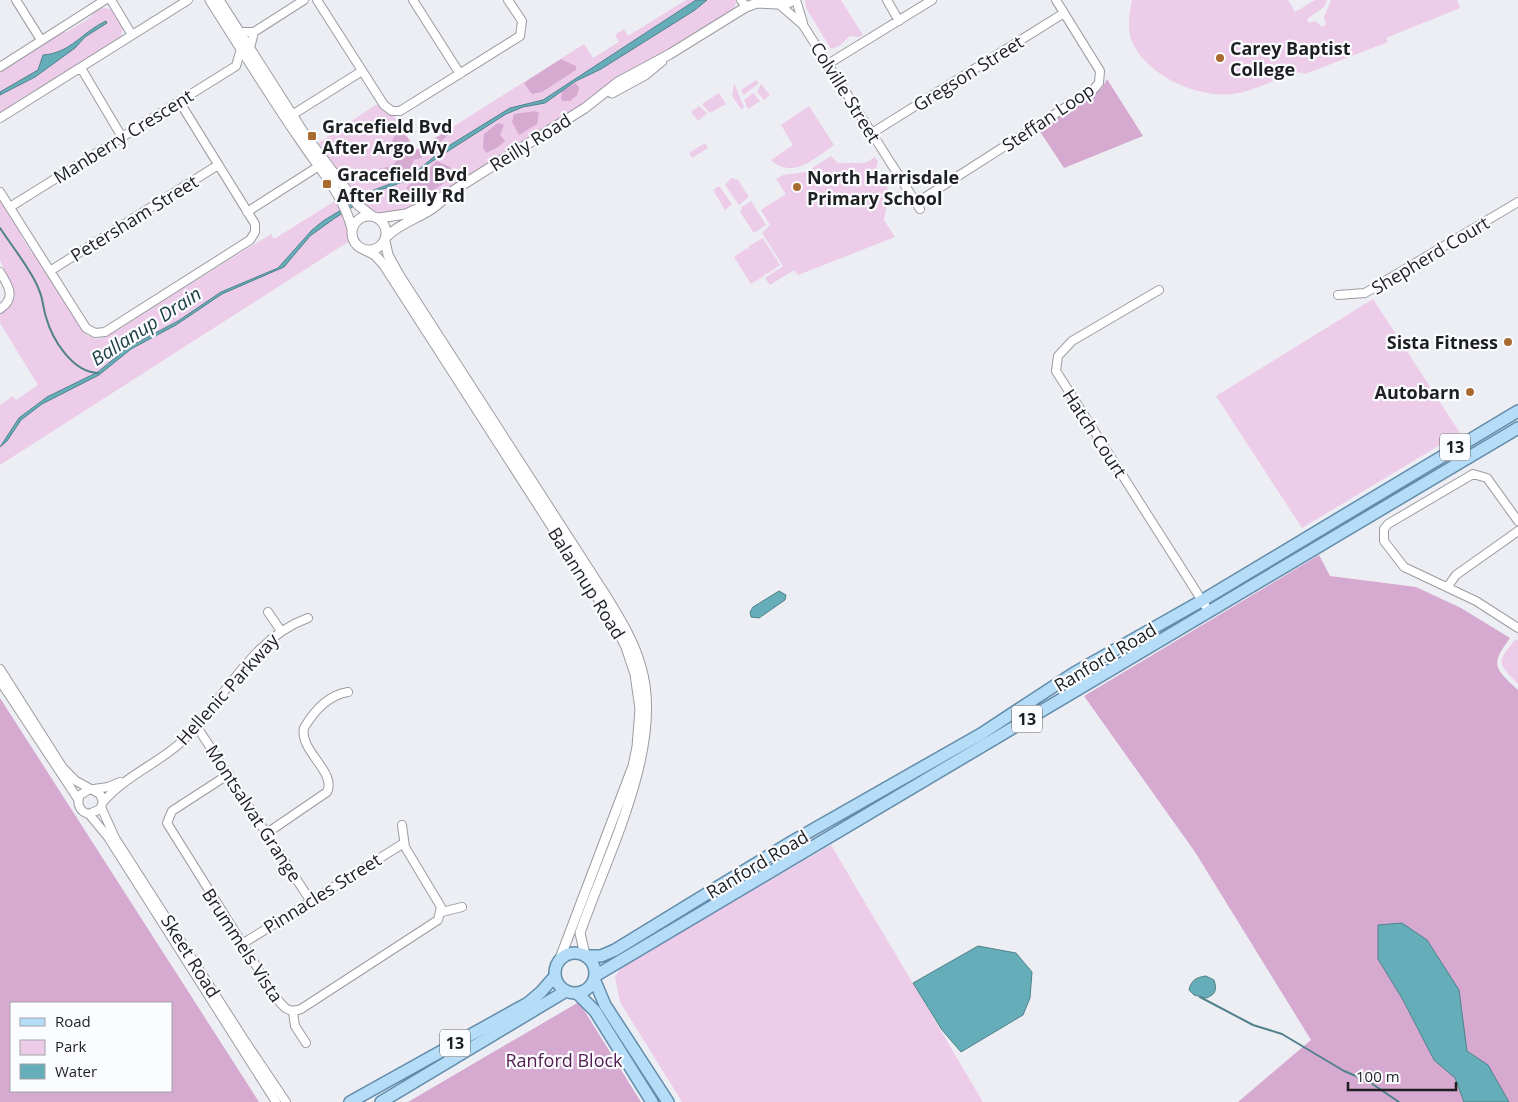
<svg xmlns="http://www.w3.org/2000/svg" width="1518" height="1102" font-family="'Open Sans',sans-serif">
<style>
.green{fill:#edcce9}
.forest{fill:#d6a9d1;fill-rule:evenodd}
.water{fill:#65adb8;stroke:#50828b}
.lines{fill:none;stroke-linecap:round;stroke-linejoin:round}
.stream{stroke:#50828b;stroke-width:2}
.minor-casing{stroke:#9a9ca1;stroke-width:10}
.tertiary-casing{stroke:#9a9ca1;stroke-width:11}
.primary-casing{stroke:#628caa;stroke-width:14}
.minor{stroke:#fff;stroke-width:8}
.tertiary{stroke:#fff;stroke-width:9}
.primary{stroke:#b6ddf8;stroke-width:11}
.poi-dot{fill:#a86a2f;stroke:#fbfcff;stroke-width:2}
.labels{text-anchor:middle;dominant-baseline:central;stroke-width:4.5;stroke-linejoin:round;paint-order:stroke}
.shield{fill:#fbfcff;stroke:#606164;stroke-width:1}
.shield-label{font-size:16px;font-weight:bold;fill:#1e1f21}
.poi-label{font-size:18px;font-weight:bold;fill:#1e1f21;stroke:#fbfcff;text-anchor:start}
.street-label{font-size:18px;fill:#1e1f21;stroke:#fbfcff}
.park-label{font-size:18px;fill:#521d4e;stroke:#fbfcff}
.water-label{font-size:19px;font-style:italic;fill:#1e4147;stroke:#fbfcff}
</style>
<rect width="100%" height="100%" fill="#eceef3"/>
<!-- green -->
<path class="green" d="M 686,0 L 737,0 L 733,11 L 439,195 C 421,204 398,218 377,214 C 356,210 329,161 317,144 L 377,104 L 394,116 L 416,150 L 584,44 L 593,58 L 619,42 L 615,35 L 624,29 L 628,36 Z
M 805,0 L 841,0 L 863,35 L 859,37 L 850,36 L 839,46 L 831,49 L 806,8 Z
M 1132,0 L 1288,0 L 1295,12 L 1315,0 L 1327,0 L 1324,7 L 1307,19 L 1309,23 L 1316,21 L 1322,27 L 1326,24 L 1324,17 L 1331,0 L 1457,0 L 1460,8 L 1386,38 L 1388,42 L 1305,74 L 1299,72 C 1278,78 1253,91 1233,94 C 1196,98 1148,76 1132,42 C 1127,29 1129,13 1132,0 Z
M 106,8 L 114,11 L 123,27 L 120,39 L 31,94 L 28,94 L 15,102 L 15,105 L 0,114 L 0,70 L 63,32 L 67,32 L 91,17 C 93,11 99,8 106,8 Z
M 756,80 L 759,83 L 744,95 L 741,90 Z
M 734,83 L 744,107 L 742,110 L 732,96 Z
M 761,84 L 770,95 L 764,100 L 757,92 Z
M 719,93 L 726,104 L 710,113 L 702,104 Z
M 753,93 L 760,101 L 748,109 L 744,100 Z
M 699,106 L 707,113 L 698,121 L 691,112 Z
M 809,106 L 834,145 C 815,158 793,180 771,160 L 793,145 L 781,125 Z
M 705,143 L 708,148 L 692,158 L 689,153 Z
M 831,156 L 838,163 L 865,163 L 875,157 L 878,162 L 876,168 L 885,180 L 889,194 L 884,220 L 895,237 L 798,275 L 794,270 L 770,285 L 765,278 L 783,266 L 762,233 L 770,225 L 761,210 L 786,194 L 776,179 L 783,175 L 806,172 Z
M 731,178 L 738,180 L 749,197 L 739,205 L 725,185 Z
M 719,186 L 732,204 L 725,210 L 713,190 Z
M 0,198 L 21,232 L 21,236 L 32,253 L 36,254 L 84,333 L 96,339 L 102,338 L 271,234 L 274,239 L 335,201 L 346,221 L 348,242 L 0,465 L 0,405 L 13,396 L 16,400 L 38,385 L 0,323 L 0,313 L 14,301 L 15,293 L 0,260 Z
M 751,201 L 766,225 L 754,233 L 740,212 L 742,207 Z
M 763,238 L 780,265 L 767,274 L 765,272 L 765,275 L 751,284 L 734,257 L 747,248 L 749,250 L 749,246 Z
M 1373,299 L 1460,433 L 1302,528 L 1216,396 Z
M 1516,639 L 1518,641 L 1518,684 C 1497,663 1496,662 1516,639 Z
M 831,845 L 983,1102 L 682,1102 L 620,1002 L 615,977 L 622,966 Z"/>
<!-- forest -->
<path class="forest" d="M 561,59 L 576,66 L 576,70 L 542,92 L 532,94 L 524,83 Z
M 1107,79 L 1143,136 L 1064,168 L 1039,130 L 1102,88 Z
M 576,83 L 579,88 L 577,95 L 570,101 L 562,101 L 561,98 L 562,91 Z
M 535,111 L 539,113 L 537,124 L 519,135 L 512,122 L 514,114 Z
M 498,123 L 504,125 L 500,135 L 505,141 L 498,147 L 486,153 L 483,148 L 484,134 Z
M 398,129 L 407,137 L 416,150 L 450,129 L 452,132 L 421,158 L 414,160 L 409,170 L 384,179 L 379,172 L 379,169 L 392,166 L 397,160 L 393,157 L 392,141 Z
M 437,161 L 450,167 L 454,176 L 427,195 L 414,198 L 407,191 L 407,187 Z
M 1319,555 L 1330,576 L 1416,587 L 1461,608 L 1510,638 C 1490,665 1494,668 1518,690 L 1518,1102 L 1238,1102 L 1311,1040 L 1195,852 L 1084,696 Z
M 0,698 L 259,1102 L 0,1102 ZM 11,1003 L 171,1003 L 171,1091 L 11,1091 Z
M 579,1002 L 641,1102 L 408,1102 Z"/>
<!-- water -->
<path class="water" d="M 696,0 L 707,0 L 695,10 L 601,69 L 576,81 L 545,103 L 523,107 L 506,114 L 428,164 L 408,180 L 378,191 L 335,218 L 310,236 L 284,267 L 222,294 L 176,325 L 131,349 L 99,375 L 42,404 L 21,420 L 7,441 L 0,447 L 19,418 L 47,397 L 98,372 L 127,348 L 178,321 L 221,292 L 278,268 L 312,230 L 323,221 L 374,190 L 411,176 L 442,150 L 510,108 L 543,100 Z
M 106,21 L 107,23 L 85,37 L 75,48 L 35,77 L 0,95 L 0,92 L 38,70 L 43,55 C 71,53 82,32 106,21 Z
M 779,591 L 786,595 L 785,600 L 759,618 L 751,617 L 750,612 L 753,607 Z
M 1402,923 L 1427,940 L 1459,990 L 1467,1051 L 1488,1065 L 1509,1102 L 1464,1102 L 1455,1078 L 1434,1060 L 1403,1000 L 1378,959 L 1378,925 Z
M 978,946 L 1016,953 L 1032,972 L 1030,998 L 1023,1015 L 961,1052 L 942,1030 L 913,983 Z
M 1206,976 L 1214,980 C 1217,989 1216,995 1206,998 L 1194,995 L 1189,990 C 1191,980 1197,977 1206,976 Z"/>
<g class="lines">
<!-- stream -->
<path class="stream" d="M 0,228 C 11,245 33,272 39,290 C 43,298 43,308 46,317 C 52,339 72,372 98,373
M 1200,997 L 1253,1025 L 1282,1034 L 1344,1071 L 1368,1081 L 1399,1102"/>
<defs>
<path id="minor" d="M 16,0 L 41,40
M 111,0 L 132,35
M 317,0 L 384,105 L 392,111 L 400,111 L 520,36 L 522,21 L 508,0
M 413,0 L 460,74
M 741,0 L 746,7
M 796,0 L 803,23
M 887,0 L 899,21
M 780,5 L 803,25 L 920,209
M 239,32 L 254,32 L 250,48
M 254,32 L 304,0
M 828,64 L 932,0
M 0,67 L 105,0
M 81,68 L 122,137
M 292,115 L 362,71
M 0,118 L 188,0
M 872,133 L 1064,13
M 0,192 L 86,328 L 95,333 L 105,332 L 250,240 L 255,232 L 255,224 L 179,101
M 916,203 L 1094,89 L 1099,83 L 1100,71 L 1056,0
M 10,207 L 236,66 L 241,49
M 247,212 L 319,166
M 50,271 L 218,165
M 0,272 C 8,285 17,298 0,309
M 1159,290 L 1072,341 L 1058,356 L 1056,371 L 1208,610
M 1338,295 L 1365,293 L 1518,202
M 1518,521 L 1487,478 L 1473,474 L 1388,524 L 1384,529 L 1384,541 L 1404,567 L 1476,601 L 1518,628
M 1448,586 L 1456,575 L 1518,531
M 268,612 L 281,631
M 0,669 L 63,768 L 76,781 L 100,794 L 103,802 L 100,809 L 89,814 C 80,812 76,804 80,795 L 90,789
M 0,681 L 78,799
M 197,727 L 310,900
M 229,774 L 172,811 L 167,823 L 275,996 C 283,1007 288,1014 301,1009 L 438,920 L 441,907 L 405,847 L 402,825
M 94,789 L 108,787 L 120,782
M 103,802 C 124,777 155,765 179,744 C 223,704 249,639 308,618
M 101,807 L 115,838 L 243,1038 L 286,1102
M 89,814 L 108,837 L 276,1102
M 267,833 L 327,792 C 337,772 299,751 304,728 C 314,711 328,695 348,692
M 442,912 L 462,907
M 242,944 L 404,843
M 293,1012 L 295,1026 L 306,1043"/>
<path id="tertiary" d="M 210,0 C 240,47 269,95 301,141 C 321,171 343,194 352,229
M 219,0 L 305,135 L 358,205 L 372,216
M 775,1 L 784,5 L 794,0
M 612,93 L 645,75 L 662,61
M352 233a17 17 0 1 1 34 0a17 17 0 1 1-34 0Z
M 379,218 L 406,214 L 448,194 L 585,108 L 618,82 L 670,54 L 746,7 L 757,3 L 777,4
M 386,237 C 404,219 429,217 446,196
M 385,241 L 388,255 L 399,275 L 606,596 C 620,619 634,641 641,667 C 665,746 606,857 580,933 L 585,955
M 363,249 L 375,255 L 384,265 L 614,623 L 626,647 L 635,674 L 640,709 L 637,747 L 633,766 L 559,961"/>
<path id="primary" d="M555 973a20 20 0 1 1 40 0a20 20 0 1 1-40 0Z
M 586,956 L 601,956 L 615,950 L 793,841 L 981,734 L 1074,673 L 1203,600 L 1518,411
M 595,976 L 1518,428
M 594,979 L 605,1005 L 668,1102
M 577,993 L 595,1011 L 652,1102
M 350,1102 L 528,1003 L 541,992 L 555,976
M 381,1102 L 566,991"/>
</defs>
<!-- minor casing -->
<use href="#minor" class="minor-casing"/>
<!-- tertiary casing -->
<use href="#tertiary" class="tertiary-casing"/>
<!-- primary casing -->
<use href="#primary" class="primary-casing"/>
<!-- minor -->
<use href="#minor" class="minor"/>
<!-- tertiary -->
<use href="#tertiary" class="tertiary"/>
<!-- primary -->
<use href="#primary" class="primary"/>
</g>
<!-- markers -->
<g class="poi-dot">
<circle cx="1220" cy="58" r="5"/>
<rect x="307" y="131" width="10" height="10" rx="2.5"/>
<rect x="322" y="179" width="10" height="10" rx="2.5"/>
<circle cx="797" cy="187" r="5"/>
<circle cx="1508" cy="342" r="5"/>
<circle cx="1470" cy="392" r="5"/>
</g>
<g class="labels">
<!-- shield labels -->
<g class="shield">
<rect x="1440" y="433.5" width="30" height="27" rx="4"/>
<rect x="1012" y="705.5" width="30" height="27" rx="4"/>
<rect x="440" y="1029.5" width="30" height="27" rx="4"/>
</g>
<g class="shield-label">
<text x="1455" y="447">13</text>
<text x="1027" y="719">13</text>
<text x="455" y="1043">13</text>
</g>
<!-- poi labels -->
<g class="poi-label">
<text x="1230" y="48">Carey Baptist<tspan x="1230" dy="21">College</tspan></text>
<text x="322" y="126">Gracefield Bvd<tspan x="322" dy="21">After Argo Wy</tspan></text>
<text x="337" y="174">Gracefield Bvd<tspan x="337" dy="21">After Reilly Rd</tspan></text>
<text x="807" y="177">North Harrisdale<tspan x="807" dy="21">Primary School</tspan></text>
<text x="1498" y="342" text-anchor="end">Sista Fitness</text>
<text x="1460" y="392" text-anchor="end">Autobarn</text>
</g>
<!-- street labels -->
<g class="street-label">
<text transform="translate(968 73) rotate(-32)">Gregson Street</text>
<text transform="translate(846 92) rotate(58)">Colville Street</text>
<text transform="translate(1048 117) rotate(-34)">Steffan Loop</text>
<text transform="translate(123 136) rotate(-32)">Manberry Crescent</text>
<text transform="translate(530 142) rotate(-32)">Reilly Road</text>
<text transform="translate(134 218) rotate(-32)">Petersham Street</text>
<text transform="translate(1430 255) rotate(-31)">Shepherd Court</text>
<text transform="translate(1095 433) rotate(57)">Hatch Court</text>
<text transform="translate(587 583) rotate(58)">Balannup Road</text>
<text transform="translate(1105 657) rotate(-31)">Ranford Road</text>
<text transform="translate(227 689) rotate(-48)">Hellenic Parkway</text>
<text transform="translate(254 813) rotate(57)">Montsalvat Grange</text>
<text transform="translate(757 864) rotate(-31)">Ranford Road</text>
<text transform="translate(322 893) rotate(-32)">Pinnacles Street</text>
<text transform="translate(243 945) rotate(57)">Brummels Vista</text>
<text transform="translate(191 956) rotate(58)">Skeet Road</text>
</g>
<!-- park labels -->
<g class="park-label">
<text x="564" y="1060">Ranford Block</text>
</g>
<!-- water labels -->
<g class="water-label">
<text transform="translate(146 326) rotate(-33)">Ballanup Drain</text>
</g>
</g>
<!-- legend -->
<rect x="10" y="1002" width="162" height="90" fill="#fbfcff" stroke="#a3a4a6"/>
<rect x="20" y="1018" width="25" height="8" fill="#b6ddf8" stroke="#a3a4a6"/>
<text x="55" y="1027" font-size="15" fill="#1e1f21">Road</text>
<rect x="20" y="1040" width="25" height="15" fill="#edcce9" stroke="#a3a4a6"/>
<text x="55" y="1052" font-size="15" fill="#1e1f21">Park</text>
<rect x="20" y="1064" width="25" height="15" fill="#65adb8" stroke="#a3a4a6"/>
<text x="55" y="1077" font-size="15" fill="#1e1f21">Water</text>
<!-- scale -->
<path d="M1348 1082v8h108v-8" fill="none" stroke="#1e1f21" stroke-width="2.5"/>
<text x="1356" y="1082" font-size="15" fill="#1e1f21" stroke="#fbfcff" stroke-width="4" paint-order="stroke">100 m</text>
</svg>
